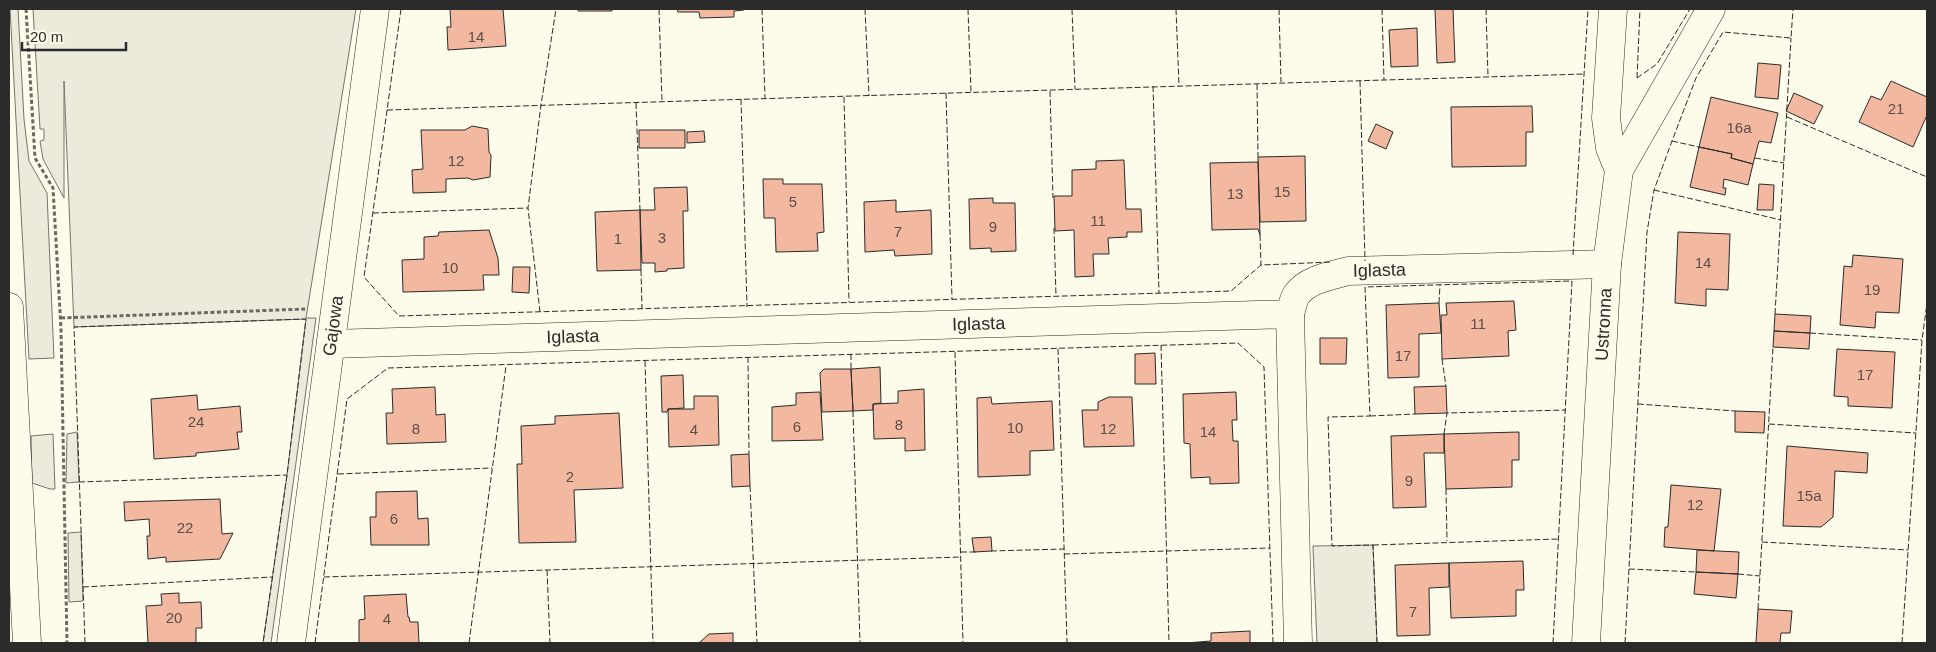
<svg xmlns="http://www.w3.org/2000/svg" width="1936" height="652" font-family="Helvetica,sans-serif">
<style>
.green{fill:#ecebdb;stroke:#74746e}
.building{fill:#f2b8a0;stroke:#2b2b2b}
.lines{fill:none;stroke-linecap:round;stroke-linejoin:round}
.minor-casing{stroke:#2b2b2b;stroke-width:29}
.path{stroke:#6a6964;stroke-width:3;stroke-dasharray:4 2.5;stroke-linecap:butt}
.minor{stroke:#fdfbea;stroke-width:28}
.fence{stroke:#2b2b2b;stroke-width:1;stroke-dasharray:6 2.5;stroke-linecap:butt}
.labels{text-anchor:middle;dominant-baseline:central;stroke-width:4;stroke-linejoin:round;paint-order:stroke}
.number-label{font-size:15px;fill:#5d4e48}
.street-label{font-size:18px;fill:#2b2b2b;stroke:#fdfbea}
</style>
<rect width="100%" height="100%" fill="#fdfbea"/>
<!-- green -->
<path class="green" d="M 10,9 L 18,9 L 24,119 L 29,161 L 47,193 L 54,358 L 29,359 Z
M 33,9 L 356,9 L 306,318 L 316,318 L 271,643 L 263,643 L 287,475 L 306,319 L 74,327 L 64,81 L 64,198 L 43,159 L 40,141 L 44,140 L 44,129 L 40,129 Z
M 77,432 L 79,482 L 66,483 L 67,434 Z
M 53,434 L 55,489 L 50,489 L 32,483 L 31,436 Z
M 81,532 L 83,601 L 69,602 L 68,533 Z
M 1373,545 L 1377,643 L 1317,643 L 1313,546 Z"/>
<!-- building -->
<path class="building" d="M 450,9 L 503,9 L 506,46 L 448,50 L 447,27 L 451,27 Z
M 578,9 L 612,9 L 612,11 L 578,11 Z
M 677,9 L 744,9 L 744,10 L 734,11 L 734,17 L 700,18 L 699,12 L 678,12 Z
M 1435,9 L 1453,9 L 1455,62 L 1437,63 Z
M 1417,28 L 1418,66 L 1391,67 L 1389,30 Z
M 1758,63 L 1781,65 L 1778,99 L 1755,97 Z
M 1891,81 L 1927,97 L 1927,115 L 1913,147 L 1859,122 L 1871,96 L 1881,100 Z
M 1794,93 L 1823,106 L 1814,124 L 1786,111 Z
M 1711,97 L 1778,113 L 1771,143 L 1759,141 L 1753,164 L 1731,158 L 1732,154 L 1699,147 Z
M 1532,106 L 1533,132 L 1526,132 L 1526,166 L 1452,167 L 1451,107 Z
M 1376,124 L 1393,132 L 1386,149 L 1368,141 Z
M 472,126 L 488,129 L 489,152 L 491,155 L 490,177 L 473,180 L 468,178 L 446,179 L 446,192 L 413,193 L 412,170 L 423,169 L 421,130 L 465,130 Z
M 639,130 L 685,130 L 685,148 L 639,148 Z
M 704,131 L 705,142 L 687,143 L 687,132 Z
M 1699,147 L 1732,154 L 1731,158 L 1753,164 L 1748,185 L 1724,179 L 1723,188 L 1726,188 L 1725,195 L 1690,187 Z
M 1305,156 L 1306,221 L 1260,222 L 1258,157 Z
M 1124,160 L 1126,209 L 1141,209 L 1142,232 L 1127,232 L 1127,237 L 1108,238 L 1109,254 L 1093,254 L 1094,276 L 1075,277 L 1074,230 L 1055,231 L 1054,196 L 1072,196 L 1072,170 L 1096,169 L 1096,161 Z
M 1258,162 L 1260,235 L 1258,229 L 1212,230 L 1210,163 Z
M 763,179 L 783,179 L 783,184 L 822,184 L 824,232 L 817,233 L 818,251 L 776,252 L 775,218 L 764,218 Z
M 1759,184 L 1774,185 L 1773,210 L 1757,210 Z
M 687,187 L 688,211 L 683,211 L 684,268 L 667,269 L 667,271 L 655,272 L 655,263 L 642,263 L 640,210 L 655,210 L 654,188 Z
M 993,198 L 993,203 L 1015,203 L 1016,251 L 991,252 L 991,248 L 970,249 L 969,199 Z
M 896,200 L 896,212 L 931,210 L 932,254 L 895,256 L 894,250 L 865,252 L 864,202 Z
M 640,210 L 641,270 L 597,271 L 595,212 Z
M 489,230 L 498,258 L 499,275 L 483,275 L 484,290 L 403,292 L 402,260 L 424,259 L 424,237 L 438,236 L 439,232 Z
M 1678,232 L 1730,234 L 1728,290 L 1706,289 L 1706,306 L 1675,303 Z
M 1853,255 L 1903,259 L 1899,313 L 1876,312 L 1875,328 L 1840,325 L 1844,266 L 1852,267 Z
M 513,267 L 530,267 L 529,293 L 512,292 Z
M 1514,301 L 1516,330 L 1508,331 L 1509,356 L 1442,359 L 1441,315 L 1447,315 L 1446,303 Z
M 1439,303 L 1441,333 L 1419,334 L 1419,377 L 1388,378 L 1386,305 Z
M 1775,314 L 1811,316 L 1810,333 L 1774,331 Z
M 1774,331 L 1810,333 L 1809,349 L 1773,347 Z
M 1320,338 L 1347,338 L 1346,364 L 1320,364 Z
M 1837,349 L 1895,352 L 1892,408 L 1848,406 L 1848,397 L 1834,396 Z
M 1155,353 L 1156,384 L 1135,384 L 1135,354 Z
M 880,367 L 881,403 L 873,404 L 873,410 L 853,411 L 851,369 Z
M 824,369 L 851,369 L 853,411 L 822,412 L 820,373 Z
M 683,375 L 684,408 L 668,409 L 667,412 L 662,412 L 661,376 Z
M 1446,386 L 1447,413 L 1415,414 L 1414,387 Z
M 435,387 L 436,415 L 445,414 L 446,442 L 387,444 L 386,413 L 393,413 L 392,389 Z
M 924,389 L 925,450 L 905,451 L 905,438 L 874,439 L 873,404 L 898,403 L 898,391 Z
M 820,392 L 823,440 L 772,441 L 772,407 L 796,405 L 796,393 Z
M 1236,392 L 1237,420 L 1232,420 L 1233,441 L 1238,441 L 1239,483 L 1210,484 L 1210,477 L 1191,478 L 1190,444 L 1184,443 L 1183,394 Z
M 197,395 L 198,410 L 240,406 L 242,432 L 237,432 L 239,449 L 196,453 L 196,456 L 154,459 L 151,399 Z
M 694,396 L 718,396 L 719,445 L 669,447 L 668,409 L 694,409 Z
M 991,397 L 992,404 L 1052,401 L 1054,450 L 1030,451 L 1030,475 L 978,477 L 977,398 Z
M 1109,397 L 1132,397 L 1134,446 L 1084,447 L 1082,410 L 1098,410 L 1098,402 Z
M 1735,411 L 1765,412 L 1764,433 L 1735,432 Z
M 619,413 L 623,488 L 574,490 L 576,542 L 519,543 L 517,464 L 522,464 L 521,426 L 555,424 L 555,416 Z
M 1519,432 L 1519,460 L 1512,460 L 1512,487 L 1446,489 L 1444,434 Z
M 1444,434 L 1444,453 L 1424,453 L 1426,507 L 1393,508 L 1391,436 Z
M 1787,446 L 1868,453 L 1867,473 L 1835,471 L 1833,517 L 1821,527 L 1783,526 Z
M 749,454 L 750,486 L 732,487 L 731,455 Z
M 1671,485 L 1721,489 L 1714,551 L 1664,547 L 1665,527 L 1668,527 Z
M 417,491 L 418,519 L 428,518 L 429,545 L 371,545 L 370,517 L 376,517 L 376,492 Z
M 220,499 L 222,534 L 233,533 L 220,559 L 166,562 L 166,557 L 148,559 L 147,536 L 150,536 L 149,519 L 125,521 L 124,502 Z
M 991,537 L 992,551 L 974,552 L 972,538 Z
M 1697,550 L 1739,552 L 1738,574 L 1696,572 Z
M 1523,561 L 1524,590 L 1516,590 L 1516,616 L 1451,618 L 1449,563 Z
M 1449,563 L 1449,587 L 1429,588 L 1430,635 L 1397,636 L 1395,565 Z
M 1696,572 L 1738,574 L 1736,598 L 1694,594 Z
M 179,593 L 179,603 L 201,602 L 202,628 L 196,628 L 196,643 L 148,643 L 146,606 L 162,605 L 161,594 Z
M 406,594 L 408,617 L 409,617 L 410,622 L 418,622 L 419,643 L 359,643 L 359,620 L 365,619 L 364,596 Z
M 1758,609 L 1792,611 L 1790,633 L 1781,633 L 1780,643 L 1756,643 Z
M 1250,631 L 1250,643 L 1186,643 L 1211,641 L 1211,633 Z
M 733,633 L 733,643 L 699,643 L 709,634 Z"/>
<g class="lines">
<defs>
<g id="minor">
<path d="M 1619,170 L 1711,9"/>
<path d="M 9,307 L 27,643"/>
<path d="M 1290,314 L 1298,643"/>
<path id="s1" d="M 331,344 L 1290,314 C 1292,308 1293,299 1297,294 C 1309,279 1330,276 1348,271 L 1607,264"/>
<path id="s2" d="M 291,643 L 375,9"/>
<path id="s3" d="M 1586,643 L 1607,264 L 1619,170 L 1610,148 L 1606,118 L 1613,9"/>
</g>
</defs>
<!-- minor casing -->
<use href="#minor" class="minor-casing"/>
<!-- path -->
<path class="path" d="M 26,9 L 35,158 L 53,188 L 61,329 L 67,643
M 61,318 L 305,309"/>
<!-- minor -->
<use href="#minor" class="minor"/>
<!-- fence -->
<path class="fence" d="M 401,9 L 364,277 L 399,316 L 1231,291 L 1261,265 L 1331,262
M 659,9 L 662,101
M 762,9 L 765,98
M 865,9 L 869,96
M 968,9 L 971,92
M 1072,9 L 1075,89
M 1176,9 L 1179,86
M 1279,9 L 1281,82
M 1382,9 L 1384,80
M 1486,9 L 1488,76
M 1637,78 L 1657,64 L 1690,9
M 1637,78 L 1640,9
M 1360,81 L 1365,261
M 1257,84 L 1258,157
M 1153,86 L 1159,293
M 1050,91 L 1053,198
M 946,93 L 952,299
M 844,97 L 849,302
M 741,99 L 747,307
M 636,103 L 640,210
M 387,110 L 1584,74
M 1787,117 L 1927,177
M 1672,141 L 1699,147
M 1755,158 L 1784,163
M 1654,190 L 1781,220
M 373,213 L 528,208
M 1054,228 L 1056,296
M 1260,235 L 1261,265
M 1573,255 L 1588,9
M 641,270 L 642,309
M 1439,303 L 1440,285
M 540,312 L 528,208 L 541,105 L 556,9
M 1775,314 L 1791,38
M 1810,333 L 1922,340
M 1161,345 L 1169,643
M 1058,349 L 1067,643
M 955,352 L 963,643
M 851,354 L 851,369
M 748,357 L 749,454
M 1442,359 L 1446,386
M 645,361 L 653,643
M 1638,404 L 1735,411
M 853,411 L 860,643
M 1370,416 L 1415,414
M 1769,424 L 1916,433
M 1444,434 L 1447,413 L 1566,410
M 338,474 L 492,468
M 79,482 L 287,475
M 750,486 L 757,643
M 1446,489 L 1447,541
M 1762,542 L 1908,550
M 1373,545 L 1558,539
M 991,551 L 1064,549
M 961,552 L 976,552
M 1064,554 L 1270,548
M 1629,569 L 1696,572
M 547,570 L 550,643
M 1738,574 L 1760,576
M 324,577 L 961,557
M 83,587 L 272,577
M 1758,609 L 1773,347
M 85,643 L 74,327 L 306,319 L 287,475 L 263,643
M 315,643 L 347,399 L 388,368 L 1238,343 L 1264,367 L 1273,643
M 469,643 L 506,366
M 1377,643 L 1373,545 L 1332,546 L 1328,417 L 1370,416 L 1365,287 L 1572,281 L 1553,643
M 1625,643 L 1647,232 L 1654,190 L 1672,141 L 1696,78 L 1723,32 L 1791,38 L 1793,9
M 1902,643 L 1922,340 L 1927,303"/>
</g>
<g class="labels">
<!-- number labels -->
<g class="number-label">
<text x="476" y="36">14</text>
<text x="1896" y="108">21</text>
<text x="1739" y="127">16a</text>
<text x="456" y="160">12</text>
<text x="1282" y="191">15</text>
<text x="1235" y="193">13</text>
<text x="793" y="201">5</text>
<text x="1098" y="220">11</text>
<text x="993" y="226">9</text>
<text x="898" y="231">7</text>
<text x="662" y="237">3</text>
<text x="618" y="238">1</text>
<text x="1703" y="262">14</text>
<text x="450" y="267">10</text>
<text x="1872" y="289">19</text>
<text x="1478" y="323">11</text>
<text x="1403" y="355">17</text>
<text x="1865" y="374">17</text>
<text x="196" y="421">24</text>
<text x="899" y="424">8</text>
<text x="797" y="426">6</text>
<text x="1015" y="427">10</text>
<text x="416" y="428">8</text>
<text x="1108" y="428">12</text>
<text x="694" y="429">4</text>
<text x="1208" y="431">14</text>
<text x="570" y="476">2</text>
<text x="1409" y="480">9</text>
<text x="1809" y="495">15a</text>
<text x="1695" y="504">12</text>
<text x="394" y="518">6</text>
<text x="185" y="527">22</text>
<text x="1413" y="611">7</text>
<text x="174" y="617">20</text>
<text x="387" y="618">4</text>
</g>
<!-- street labels -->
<g class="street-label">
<text stroke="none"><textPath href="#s1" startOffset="1069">Iglasta</textPath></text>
<text stroke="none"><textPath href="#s1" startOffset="648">Iglasta</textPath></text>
<text stroke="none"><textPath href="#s3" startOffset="319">Ustronna</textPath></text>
<text stroke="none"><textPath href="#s2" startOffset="320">Gajowa</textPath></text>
<text stroke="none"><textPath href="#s1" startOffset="242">Iglasta</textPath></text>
</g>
</g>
<!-- border -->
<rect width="1936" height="652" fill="none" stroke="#2b2b2b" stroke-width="20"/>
<!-- scale -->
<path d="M22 42v8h104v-8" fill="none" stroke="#2b2b2b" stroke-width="2.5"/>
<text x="30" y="42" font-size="15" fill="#2b2b2b" stroke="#fdfbea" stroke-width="4" paint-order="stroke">20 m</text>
</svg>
